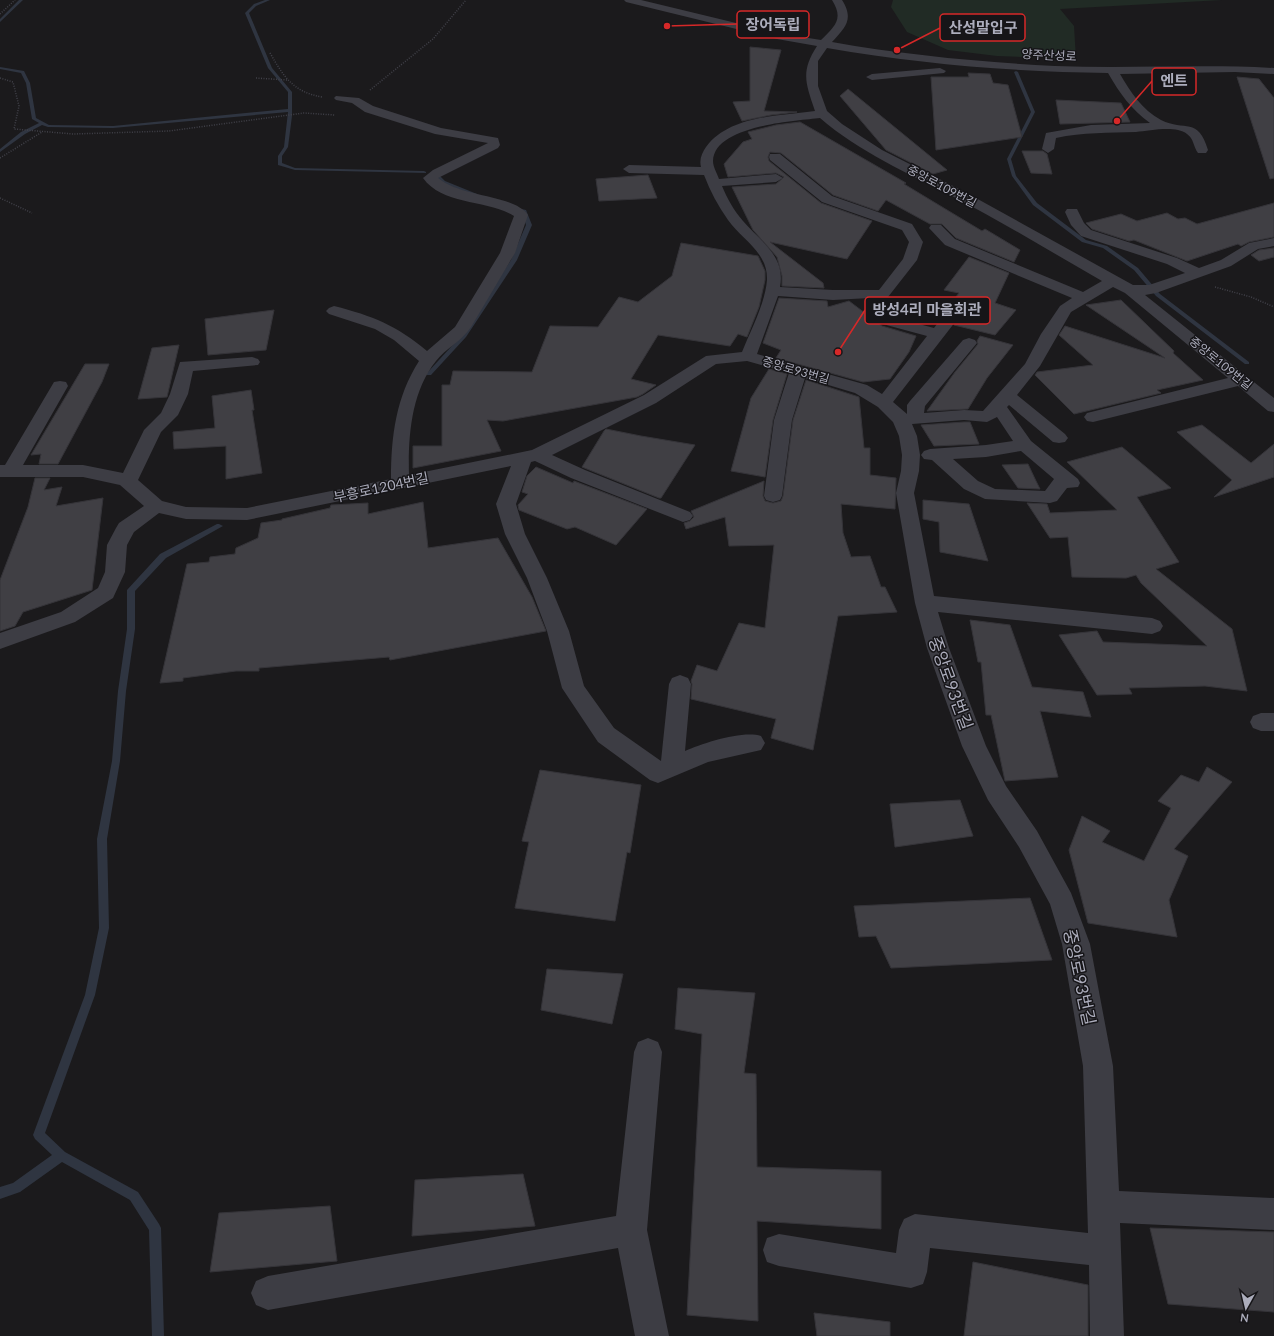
<svg xmlns="http://www.w3.org/2000/svg" width="1274" height="1336" font-family="Lato,'Noto Sans KR',sans-serif">
<style>
.green{fill:#212b25}
.lines{fill:none;stroke-linecap:round;stroke-linejoin:round}
.stream{fill:#2f3541;fill-rule:evenodd}
.building{fill:#403f44;stroke:#353439}
.path{stroke:#414149;stroke-width:1.5;stroke-dasharray:1 1.5;stroke-linecap:butt}
.minor{fill:#3d3d44;fill-rule:evenodd}
.labels{text-anchor:middle;dominant-baseline:central;stroke-width:3;stroke-linejoin:round;paint-order:stroke}
.far-street-label{font-size:12px;fill:#acadbc;stroke:#161518}
.street-label{font-size:14px;fill:#acadbc;stroke:#161518}
.near-street-label{font-size:17px;fill:#acadbc;stroke:#161518}
.leader{fill:none;stroke:#d62828;stroke-width:1.5}
.callout-dot{fill:#d62828;stroke:#161518;stroke-width:1.5}
.callout{fill:#161518;stroke:#d62828;stroke-width:1.5}
.callout-label{font-size:15px;text-anchor:middle;font-weight:bold;fill:#acadbc}
</style>
<rect width="100%" height="100%" fill="#1b1a1c"/>
<!-- green -->
<path class="green" d="M 893,0 L 1222,0 L 1060,9 L 1074,26 L 1076,59 L 997,56 L 948,50 L 907,32 L 891,7 Z"/>
<g class="lines">
<!-- stream -->
<path class="stream" d="M 19,0 L 23,0 L 0,22 L 0,19 Z
M 265,0 L 270,0 L 256,6 L 249,13 L 272,68 L 292,92 L 292,116 L 288,147 L 282,156 L 282,163 L 295,168 L 424,171 L 426,172 L 426,173 L 295,170 L 278,165 L 278,156 L 284,147 L 288,112 L 113,128 L 48,127 L 42,125 L 25,134 L 0,152 L 0,149 L 21,132 L 39,123 L 32,119 L 26,83 L 21,73 L 0,69 L 0,67 L 24,71 L 30,83 L 36,118 L 49,125 L 113,126 L 288,109 L 288,92 L 268,68 L 245,13 L 254,4 Z
M 1016,71 L 1018,72 L 1035,112 L 1011,159 L 1016,176 L 1037,203 L 1086,240 L 1107,246 L 1138,268 L 1160,294 L 1249,362 L 1249,364 L 1245,364 L 1156,296 L 1134,270 L 1103,248 L 1082,242 L 1033,205 L 1012,176 L 1007,159 L 1031,112 L 1014,72 Z
M 436,176 L 440,176 L 445,181 L 477,194 L 473,195 L 441,183 L 436,178 Z
M 512,207 L 526,210 L 532,225 L 517,260 L 466,337 L 431,375 L 427,375 L 427,373 L 461,336 L 511,260 L 526,225 L 522,212 L 512,209 Z
M 217,524 L 219,524 L 223,526 L 166,558 L 135,591 L 135,629 L 126,691 L 120,761 L 107,839 L 109,928 L 95,995 L 45,1133 L 65,1152 L 138,1192 L 159,1224 L 161,1228 L 164,1336 L 152,1336 L 149,1230 L 130,1200 L 62,1162 L 20,1192 L 0,1199 L 0,1187 L 13,1183 L 52,1155 L 35,1139 L 33,1135 L 85,995 L 99,928 L 97,839 L 112,761 L 118,691 L 127,629 L 127,590 L 160,554 Z"/>
</g>
<!-- building -->
<path class="building" d="M 750,47 L 781,50 L 764,111 L 797,112 L 771,115 L 742,121 L 733,102 L 750,101 Z
M 968,73 L 990,74 L 993,83 L 1008,85 L 1022,137 L 936,150 L 931,77 L 969,77 Z
M 1237,77 L 1259,79 L 1274,98 L 1274,178 L 1270,179 Z
M 848,89 L 947,170 L 933,174 L 886,150 L 840,96 Z
M 1056,100 L 1121,103 L 1130,122 L 1060,124 Z
M 800,122 L 906,183 L 904,184 L 952,213 L 982,231 L 985,229 L 1020,250 L 1014,262 L 956,238 L 942,224 L 930,224 L 886,200 L 878,211 L 833,195 L 781,153 L 770,152 L 768,157 L 769,161 L 821,203 L 872,221 L 847,259 L 770,242 L 823,283 L 824,288 L 782,286 L 782,276 L 777,257 L 753,230 L 732,187 L 776,184 L 784,177 L 776,173 L 728,177 L 724,164 L 743,142 L 752,139 L 748,132 L 776,125 Z
M 1022,151 L 1043,151 L 1047,154 L 1052,174 L 1031,173 Z
M 648,175 L 657,198 L 599,201 L 596,179 Z
M 1274,203 L 1274,237 L 1249,242 L 1241,246 L 1238,244 L 1187,261 L 1134,240 L 1129,241 L 1092,229 L 1086,223 L 1121,214 L 1137,221 L 1167,213 L 1178,219 L 1185,218 L 1197,224 Z
M 681,243 L 758,256 L 765,271 L 765,280 L 759,307 L 747,337 L 738,334 L 730,346 L 658,335 L 631,379 L 656,385 L 643,394 L 637,397 L 503,421 L 487,420 L 501,451 L 413,468 L 413,446 L 442,446 L 442,385 L 450,385 L 453,371 L 532,372 L 550,326 L 598,327 L 619,297 L 638,302 L 672,276 Z
M 1274,248 L 1274,257 L 1259,261 L 1251,255 L 1259,250 Z
M 969,257 L 1009,273 L 995,303 L 1016,310 L 995,335 L 954,325 L 955,322 L 952,318 L 940,318 L 937,321 L 959,293 L 944,290 Z
M 779,298 L 827,301 L 828,307 L 849,301 L 882,326 L 916,336 L 909,352 L 890,379 L 863,382 L 776,358 L 781,350 L 763,343 Z
M 1121,300 L 1174,351 L 1173,353 L 1203,380 L 1157,390 L 1161,393 L 1074,414 L 1035,375 L 1037,372 L 1093,365 L 1059,335 L 1065,326 L 1165,358 L 1086,305 Z
M 274,310 L 266,350 L 208,355 L 205,319 Z
M 980,336 L 1013,345 L 987,378 L 968,409 L 927,411 L 955,372 L 978,344 L 977,341 Z
M 179,345 L 167,397 L 138,399 L 152,348 Z
M 85,364 L 109,364 L 102,382 L 58,464 L 39,464 L 41,454 L 31,455 Z
M 769,369 L 787,374 L 773,420 L 765,477 L 731,471 L 751,398 Z
M 806,380 L 859,397 L 864,448 L 870,448 L 870,475 L 896,478 L 895,509 L 841,504 L 843,533 L 851,557 L 870,556 L 881,587 L 885,587 L 897,612 L 838,616 L 813,750 L 771,738 L 776,719 L 691,699 L 692,684 L 691,681 L 697,665 L 717,671 L 739,623 L 765,628 L 774,545 L 729,546 L 725,517 L 686,529 L 684,523 L 690,521 L 694,517 L 691,511 L 764,481 L 763,496 L 765,501 L 773,503 L 781,501 L 783,496 L 793,420 Z
M 251,390 L 254,410 L 252,410 L 262,473 L 226,479 L 226,446 L 174,449 L 173,432 L 215,428 L 212,396 Z
M 964,422 L 970,422 L 979,444 L 934,446 L 921,425 Z
M 1202,425 L 1251,463 L 1274,444 L 1274,477 L 1214,497 L 1232,480 L 1177,432 Z
M 606,429 L 641,436 L 695,445 L 661,498 L 659,498 L 582,467 L 604,431 Z
M 1122,447 L 1171,488 L 1137,497 L 1179,562 L 1156,569 L 1232,629 L 1247,691 L 1205,686 L 1129,688 L 1132,694 L 1097,695 L 1059,635 L 1097,631 L 1103,642 L 1207,646 L 1141,583 L 1136,575 L 1126,578 L 1072,577 L 1068,537 L 1050,538 L 1027,503 L 1047,504 L 1050,513 L 1117,510 L 1067,462 Z
M 1028,464 L 1036,481 L 1040,489 L 1018,488 L 1002,465 Z
M 536,467 L 573,483 L 574,481 L 647,509 L 616,545 L 575,527 L 567,529 L 519,510 L 518,505 L 528,494 L 522,492 L 527,476 Z
M 35,478 L 50,478 L 44,490 L 62,487 L 56,506 L 103,498 L 92,590 L 23,612 L 15,626 L 0,631 L 0,580 L 28,507 Z
M 923,500 L 969,504 L 988,561 L 940,552 L 939,522 L 923,519 Z
M 423,502 L 428,548 L 498,538 L 532,597 L 546,631 L 390,660 L 389,657 L 259,668 L 259,671 L 236,671 L 183,678 L 183,681 L 160,683 L 187,564 L 209,562 L 210,557 L 235,554 L 236,548 L 258,538 L 261,523 L 282,520 L 282,519 L 330,508 L 331,505 L 368,503 L 368,514 Z
M 970,620 L 1010,625 L 1032,687 L 1083,692 L 1091,717 L 1040,711 L 1058,777 L 1005,781 L 991,715 L 986,715 L 981,662 L 978,662 Z
M 1207,767 L 1232,782 L 1174,849 L 1188,856 L 1169,900 L 1177,937 L 1088,923 L 1069,850 L 1082,816 L 1110,831 L 1102,842 L 1144,861 L 1171,808 L 1158,801 L 1181,775 L 1199,782 Z
M 540,770 L 641,785 L 630,853 L 627,852 L 615,921 L 515,908 L 529,842 L 522,841 Z
M 960,800 L 973,836 L 895,847 L 890,804 Z
M 1030,898 L 1052,960 L 891,968 L 876,936 L 859,937 L 854,906 Z
M 547,969 L 623,974 L 612,1024 L 541,1010 Z
M 678,988 L 755,993 L 744,1073 L 756,1074 L 757,1167 L 881,1171 L 881,1229 L 757,1221 L 758,1321 L 687,1315 L 702,1034 L 675,1029 Z
M 523,1174 L 535,1226 L 412,1236 L 415,1180 Z
M 330,1206 L 337,1261 L 210,1272 L 219,1213 Z
M 1150,1228 L 1274,1232 L 1274,1312 L 1168,1304 Z
M 973,1262 L 1088,1285 L 1088,1336 L 964,1336 Z
M 814,1313 L 890,1322 L 890,1336 L 817,1336 Z"/>
<g class="lines">
<!-- path -->
<path class="path" d="M 0,14 L 15,0
M 270,53 C 284,77 293,92 322,97
M 0,78 L 13,82 L 19,106 L 14,129 L 73,134 L 169,131 L 304,113 L 335,115
M 256,78 L 287,80
M 370,90 L 433,39 L 466,0
M 0,158 L 42,132
M 0,198 L 32,213
M 1215,287 L 1251,297 L 1274,307"/>
<!-- minor -->
<path class="minor" d="M 624,0 L 641,0 L 777,33 L 821,40 C 835,26 844,19 832,0 L 842,0 C 854,19 846,27 832,42 C 905,55 980,62 1055,66 C 1128,69 1201,64 1274,68 L 1274,74 L 1235,72 L 1120,74 C 1130,91 1142,110 1161,120 C 1185,132 1198,116 1208,150 L 1206,153 L 1198,153 C 1193,146 1194,139 1187,134 C 1175,125 1150,131 1136,132 C 1109,133 1083,132 1056,138 L 1054,149 L 1048,153 L 1042,149 L 1046,133 L 1091,125 L 1150,123 C 1131,109 1120,94 1108,73 C 1014,72 920,64 827,48 L 818,61 L 818,86 L 827,111 L 842,124 L 882,150 L 965,192 L 1133,285 L 1149,285 L 1185,273 L 1167,264 L 1081,236 L 1071,225 L 1065,212 L 1067,209 L 1077,209 L 1084,223 L 1091,230 L 1177,258 L 1199,268 L 1221,260 L 1249,243 L 1274,238 L 1274,246 L 1258,249 L 1231,266 L 1156,293 L 1145,295 L 1274,398 L 1274,412 L 1268,411 L 1238,386 L 1093,422 L 1087,421 L 1084,417 L 1087,413 L 1228,378 L 1125,293 L 1113,287 L 1071,312 L 1040,366 L 1017,395 L 1065,434 L 1068,438 L 1065,442 L 1059,443 L 1053,442 L 1009,405 L 1007,407 L 1031,441 L 1078,479 L 1080,483 L 1078,487 L 1067,488 L 1057,501 L 1050,503 L 985,499 L 964,489 L 932,460 L 924,459 L 921,455 L 924,451 L 930,449 L 986,445 L 1013,441 L 997,417 L 987,422 L 964,420 L 912,424 L 917,436 L 920,455 L 919,471 L 914,493 L 934,596 L 1152,618 L 1160,621 L 1163,626 L 1160,631 L 1152,634 L 938,612 L 949,648 L 986,746 L 1006,786 L 1037,831 L 1071,893 L 1090,944 L 1113,1066 L 1119,1191 L 1274,1198 L 1274,1230 L 1120,1223 L 1124,1336 L 1090,1336 L 1089,1265 L 930,1248 L 927,1272 L 923,1284 L 911,1288 L 779,1266 L 767,1262 L 763,1250 L 767,1238 L 779,1234 L 896,1253 L 899,1230 L 904,1219 L 915,1214 L 1088,1233 L 1083,1066 L 1062,944 L 1050,904 L 1019,847 L 988,800 L 962,746 L 927,648 L 915,603 L 896,493 L 901,471 L 902,455 L 899,436 L 893,422 L 878,407 L 855,393 L 805,378 L 792,420 L 782,496 L 780,500 L 773,502 L 766,500 L 764,496 L 774,420 L 789,373 L 747,361 L 716,364 L 656,403 L 552,455 L 585,470 L 690,512 L 693,516 L 690,520 L 683,522 L 571,478 L 535,461 L 531,462 L 516,504 L 525,534 L 547,578 L 569,631 L 584,686 L 614,728 L 661,761 L 669,684 L 672,678 L 680,675 L 688,678 L 691,684 L 685,751 C 703,743 743,730 761,736 L 765,743 L 761,750 L 708,762 L 658,783 L 650,780 L 598,742 L 562,688 L 547,631 L 527,578 L 505,534 L 496,504 L 511,466 L 247,520 L 186,519 L 159,513 L 134,532 L 127,545 L 125,572 L 113,598 L 75,622 L 0,649 L 0,633 L 61,612 L 98,588 L 105,572 L 107,545 L 116,528 L 119,523 L 144,506 L 120,485 L 83,477 L 0,477 L 0,465 L 5,465 L 54,382 L 60,381 L 66,382 L 68,386 L 23,465 L 83,465 L 123,473 L 144,430 L 161,413 L 170,394 L 180,362 L 252,357 L 258,359 L 260,362 L 258,365 L 193,371 L 188,394 L 178,415 L 161,432 L 138,480 L 162,501 L 186,507 L 247,508 L 391,479 C 391,436 396,397 419,361 L 394,340 L 375,329 L 329,314 L 326,311 L 329,308 L 334,306 C 373,316 396,325 427,351 L 455,327 L 500,253 L 514,216 C 487,199 443,206 423,178 L 433,170 L 488,143 L 435,134 L 365,112 L 352,103 L 336,100 L 334,98 L 336,96 L 359,98 L 373,106 L 441,128 L 498,138 L 500,145 L 498,148 L 438,178 C 462,198 513,194 528,215 L 515,253 L 471,327 C 461,342 446,348 436,361 C 411,392 408,437 409,475 L 532,450 L 644,395 L 706,356 L 742,352 C 751,329 765,304 767,280 C 768,252 742,240 728,220 C 718,206 710,191 704,175 L 629,173 L 623,169 L 629,165 L 701,167 C 699,159 702,153 706,147 C 730,115 780,116 815,111 C 806,84 800,72 817,46 L 777,39 L 626,2 ZM 820,118 C 859,152 908,173 954,197 C 1004,223 1053,253 1102,281 L 1083,292 L 955,239 L 941,225 L 931,225 L 929,228 L 945,245 L 1072,298 L 1060,306 L 1041,334 L 1025,364 L 983,411 L 964,410 L 924,413 L 925,406 L 977,343 L 975,340 L 969,338 L 963,340 L 910,401 L 907,405 L 907,414 L 893,402 L 952,326 L 954,323 L 952,320 L 940,320 L 934,328 L 885,315 L 879,317 L 877,320 L 879,323 L 927,336 L 882,394 L 867,385 L 757,354 L 778,296 L 833,300 L 888,297 L 917,260 L 923,242 L 912,224 L 832,196 L 780,154 L 770,154 L 769,157 L 770,160 L 822,202 L 902,230 L 909,242 L 903,259 L 879,290 L 833,290 L 780,287 C 786,256 760,241 743,221 C 734,211 727,198 722,186 L 776,182 L 783,178 L 776,174 L 719,179 C 717,173 713,167 713,161 C 714,125 796,121 820,118 ZM 1021,451 L 1054,479 L 1045,491 L 995,489 L 978,481 L 953,459 L 986,457 Z
M 940,68 L 946,71 L 944,73 L 872,80 L 866,77 L 872,74 Z
M 1261,713 L 1274,713 L 1274,731 L 1261,731 L 1253,728 L 1250,722 L 1253,716 Z
M 648,1038 L 658,1042 L 662,1052 L 647,1230 L 669,1336 L 635,1336 L 618,1248 L 268,1310 L 256,1305 L 251,1293 L 256,1281 L 268,1276 L 616,1216 L 634,1052 L 638,1042 Z"/>
</g>
<g class="labels">
<!-- far-street labels -->
<g class="far-street-label">
<text transform="translate(1049 55) rotate(3)">양주산성로</text>
<text transform="translate(942 186) rotate(28)">중앙로109번길</text>
<text transform="translate(1221 363) rotate(39)">중앙로109번길</text>
<text transform="translate(796 370) rotate(16)">중앙로93번길</text>
</g>
<!-- street labels -->
<g class="street-label">
<text transform="translate(381 487) rotate(-12)">부흥로1204번길</text>
</g>
<!-- near-street labels -->
<g class="near-street-label">
<text transform="translate(951 683) rotate(70)">중앙로93번길</text>
<text transform="translate(1080 977) rotate(78)">중앙로93번길</text>
</g>
</g>
<!-- callouts -->
<path class="leader" d="M667 26L737 24M897 50L940 28M1117 121L1152 81M838 352L865 310"/>
<g class="callout-dot">
<circle cx="667" cy="26" r="4"/>
<circle cx="897" cy="50" r="4"/>
<circle cx="1117" cy="121" r="4"/>
<circle cx="838" cy="352" r="4"/>
</g>
<g class="callout">
<rect x="737" y="11" width="72" height="27" rx="4"/>
<rect x="940" y="14" width="85" height="27" rx="4"/>
<rect x="1152" y="68" width="44" height="27" rx="4"/>
<rect x="865" y="297" width="125" height="27" rx="4"/>
</g>
<g class="callout-label">
<text x="773" y="30">장어독립</text>
<text x="983" y="33">산성말입구</text>
<text x="1174" y="86">엔트</text>
<text x="927" y="315">방성4리 마을회관</text>
</g>
<!-- north arrow -->
<g transform="translate(1246 1308) rotate(188)" stroke="#161518" stroke-width="3" paint-order="stroke">
<path d="M0-3L7 15L0 10L-7 15Z" fill="#acadbc"/>
<text y="-6" font-size="11" font-weight="bold" text-anchor="middle" fill="#acadbc">N</text>
</g>
</svg>
